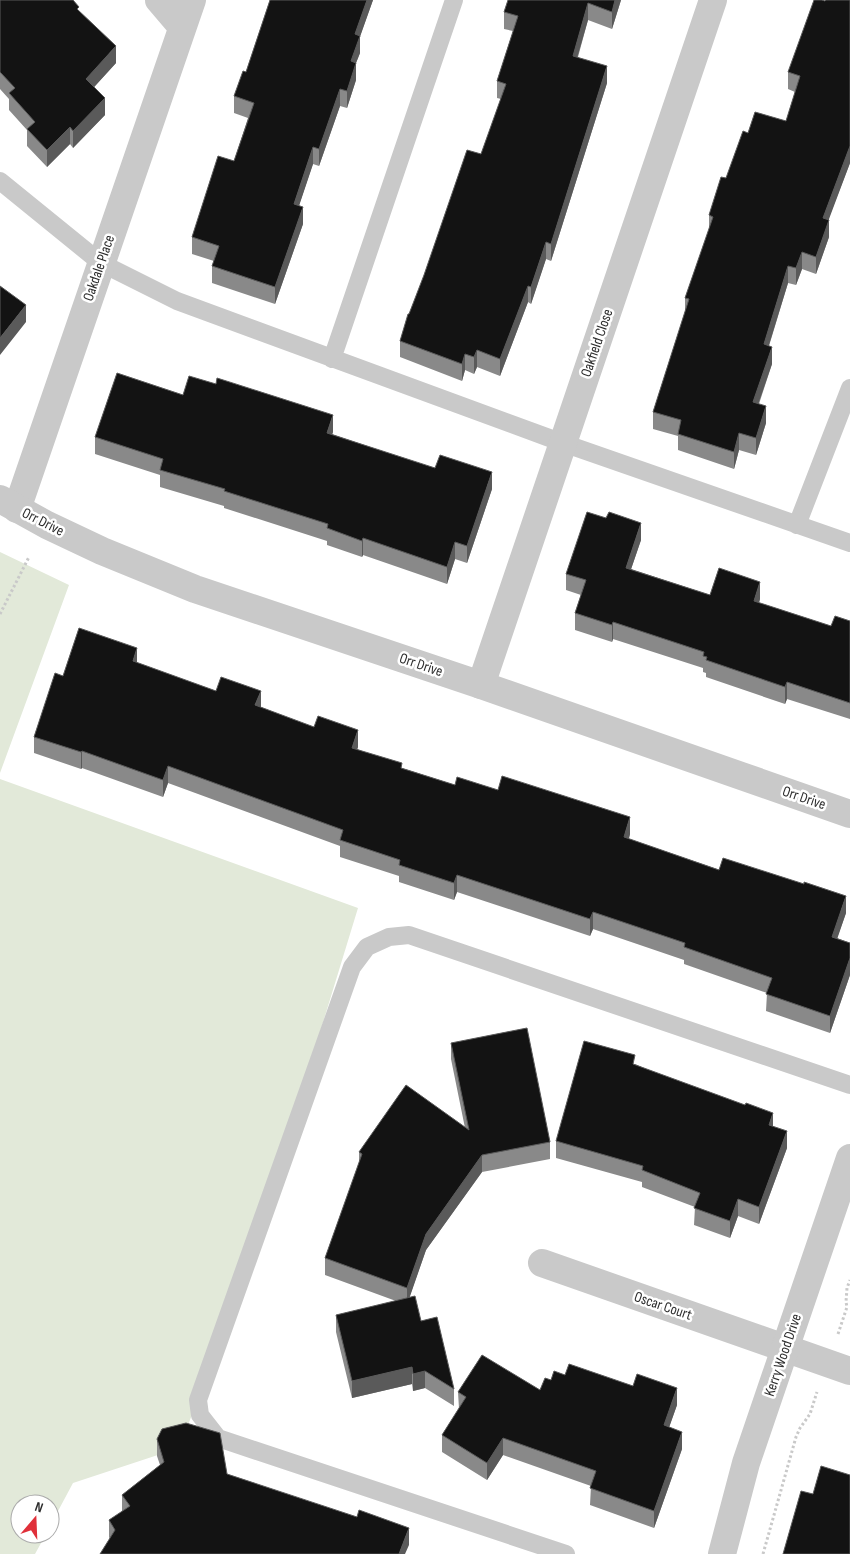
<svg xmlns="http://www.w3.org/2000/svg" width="850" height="1554" font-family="'Sofia Sans Condensed',sans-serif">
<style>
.green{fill:#e2e9d9}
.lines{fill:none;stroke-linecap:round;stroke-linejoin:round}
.path{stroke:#c9c9c9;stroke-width:3;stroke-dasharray:2.5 2.5;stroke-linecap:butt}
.service{stroke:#c9c9c9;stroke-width:18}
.minor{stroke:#c9c9c9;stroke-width:28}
.tertiary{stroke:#c9c9c9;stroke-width:28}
.wall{fill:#898989}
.shaded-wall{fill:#5a5a5a}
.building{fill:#131313;stroke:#5a5a5a}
.labels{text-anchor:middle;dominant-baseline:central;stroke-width:5;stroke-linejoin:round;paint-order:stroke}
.street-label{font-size:15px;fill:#2c2c2c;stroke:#fff}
</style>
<rect width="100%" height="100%" fill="#fff"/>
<!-- green -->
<path class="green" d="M 0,552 L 69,585 L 0,773 Z
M 0,779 L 358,908 L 243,1284 L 179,1448 L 73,1483 L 50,1526 L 50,1504 L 20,1504 L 20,1534 L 46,1534 L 35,1554 L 0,1554 Z"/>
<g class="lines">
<!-- path -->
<path class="path" d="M 0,614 L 29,557
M 838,1334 L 847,1307 L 846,1302 L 847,1288 L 850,1280
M 763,1554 L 796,1437 L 800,1428 L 810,1414 L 817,1392"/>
<!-- service -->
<path class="service" d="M 0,181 L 101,263 L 177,301 L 563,443 L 850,543
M 332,359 L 454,0
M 797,525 L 850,388
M 566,1554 L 218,1438 L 200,1415 L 198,1400 L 352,967 L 367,947 L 389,937 L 409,935 L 850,1085"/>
<!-- minor -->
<path class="minor" d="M 159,0 L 182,27
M 17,509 L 192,0
M 481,685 L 713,0
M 542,1263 L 850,1371"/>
<!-- tertiary -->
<path class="tertiary" d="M 0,499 L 47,525 L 102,551 L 195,589 L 481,685 L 850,814
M 722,1554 L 746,1463 L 850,1158"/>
</g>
<!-- wall -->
<path class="wall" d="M 0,0 L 79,11 L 116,63 L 94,87 L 105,115 L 73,148 L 70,144 L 47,167 L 27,146 L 27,130 L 9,110 L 9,99 L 0,89 Z
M 270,0 L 373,0 L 360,36 L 360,53 L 356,63 L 356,80 L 347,108 L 340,106 L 319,166 L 313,164 L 299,205 L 303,224 L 275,304 L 212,283 L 212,266 L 214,261 L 192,254 L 192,237 L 234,161 L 248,118 L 234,113 L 234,96 L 246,72 Z
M 621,0 L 612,29 L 588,20 L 578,57 L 607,83 L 551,261 L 546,259 L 531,304 L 528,302 L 500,376 L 477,367 L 474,374 L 465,370 L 462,381 L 400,357 L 400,341 L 409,314 L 481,154 L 501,99 L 497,98 L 497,81 L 513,31 L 504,29 L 504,12 Z
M 850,0 L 850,163 L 828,220 L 829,237 L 816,274 L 802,269 L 796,285 L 788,283 L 769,346 L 772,364 L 759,404 L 766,423 L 756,455 L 739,450 L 734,469 L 678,450 L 678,436 L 653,429 L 653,412 L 685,312 L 685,298 L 709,230 L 709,215 L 726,178 L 748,133 L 786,121 L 795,92 L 788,89 L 788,72 L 825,1 Z
M 333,432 L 332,434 L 492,489 L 467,563 L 455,559 L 447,584 L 363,555 L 362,557 L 327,545 L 327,541 L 224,508 L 224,506 L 160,487 L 160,475 L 95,454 L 95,437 Z
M 606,518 L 641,540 L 631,569 L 710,595 L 760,599 L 759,603 L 831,626 L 850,621 L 850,719 L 787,699 L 785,704 L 706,677 L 706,673 L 703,672 L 703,668 L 613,639 L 612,642 L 575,630 L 575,613 L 581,595 L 566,590 L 566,574 Z
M 137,663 L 261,707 L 358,747 L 357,749 L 402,768 L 455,785 L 630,834 L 629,839 L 846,913 L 837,938 L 850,943 L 850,975 L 830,1033 L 766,1011 L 767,993 L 684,964 L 684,960 L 593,929 L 590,936 L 457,892 L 454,900 L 399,882 L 399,876 L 340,857 L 340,846 L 168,783 L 163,797 L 82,768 L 81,769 L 34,753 L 34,737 L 63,676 Z
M 451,1043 L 550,1142 L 550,1159 L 482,1172 L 426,1250 L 409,1298 L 454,1389 L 454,1406 L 425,1388 L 413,1391 L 412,1384 L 352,1398 L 336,1332 L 336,1315 L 396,1301 L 325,1275 L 325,1258 L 359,1163 L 359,1152 L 465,1128 L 451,1059 Z
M 635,1064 L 773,1126 L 787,1148 L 759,1224 L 738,1216 L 730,1238 L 694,1225 L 695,1207 L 642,1187 L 642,1182 L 556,1158 L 556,1141 Z
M 565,1375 L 677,1405 L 669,1427 L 682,1449 L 654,1528 L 590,1505 L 591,1486 L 503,1455 L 487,1480 L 442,1452 L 442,1435 L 459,1409 L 458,1392 L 540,1390 L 551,1380 Z
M 157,1439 L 227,1474 L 409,1545 L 110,1539 L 109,1537 L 109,1520 L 122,1512 L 122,1495 L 160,1465 L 157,1456 Z"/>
<!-- shaded-wall -->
<path class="shaded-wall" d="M 367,0 L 373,0 L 355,51 L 355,34 Z
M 615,0 L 621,0 L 612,29 L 612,12 Z
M 588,3 L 588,20 L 573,72 L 573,56 Z
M 360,36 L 360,53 L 356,63 L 356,80 L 347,108 L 347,91 L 351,61 Z
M 116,46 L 116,63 L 86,96 L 86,79 Z
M 607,66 L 607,83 L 551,261 L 551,244 Z
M 340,89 L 340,106 L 319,166 L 319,149 Z
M 105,98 L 105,115 L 73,148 L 73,131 Z
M 70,127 L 70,144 L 47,167 L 47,150 Z
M 850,146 L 850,163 L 823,235 L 823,218 Z
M 313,147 L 313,164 L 294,221 L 294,204 Z
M 303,207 L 303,224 L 275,304 L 275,287 Z
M 829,220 L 829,237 L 816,274 L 816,257 Z
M 546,242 L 546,259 L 531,304 L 531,287 Z
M 802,252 L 802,269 L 796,285 L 796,268 Z
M 788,266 L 788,283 L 764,361 L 764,344 Z
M 528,286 L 528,302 L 500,376 L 500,359 Z
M 26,305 L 26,322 L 0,355 L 0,338 Z
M 772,347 L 772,364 L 753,419 L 753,402 Z
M 477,350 L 477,367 L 474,374 L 474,357 Z
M 465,354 L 465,370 L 462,381 L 462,364 Z
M 766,406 L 766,423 L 756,455 L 756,438 Z
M 333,415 L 333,432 L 327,450 L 327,433 Z
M 739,433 L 739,450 L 734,469 L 734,452 Z
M 492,472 L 492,489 L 467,563 L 467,546 Z
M 641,523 L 641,540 L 626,584 L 626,568 Z
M 363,538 L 363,555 L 362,557 L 362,541 Z
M 455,542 L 455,559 L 447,584 L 447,567 Z
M 760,582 L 760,599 L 754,618 L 754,601 Z
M 613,622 L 613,639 L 612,642 L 612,625 Z
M 137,648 L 137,665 L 133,661 Z
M 787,682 L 787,699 L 785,704 L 785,687 Z
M 261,691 L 261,708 L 255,705 Z
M 358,730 L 358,747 L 352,765 L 352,748 Z
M 82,751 L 82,768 L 81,769 L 81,752 Z
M 168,766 L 168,783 L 163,797 L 163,780 Z
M 630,817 L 630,834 L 624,854 L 624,837 Z
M 457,875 L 457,892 L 454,900 L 454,883 Z
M 846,896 L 846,913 L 832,954 L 832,937 Z
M 593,912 L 593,929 L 590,936 L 590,919 Z
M 850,958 L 850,975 L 830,1033 L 830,1016 Z
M 773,1113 L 773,1130 L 769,1125 Z
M 787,1131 L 787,1148 L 759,1224 L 759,1207 Z
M 482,1155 L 482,1172 L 426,1250 L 407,1305 L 407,1288 L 426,1234 Z
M 738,1199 L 738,1216 L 730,1238 L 730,1221 Z
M 412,1367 L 412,1384 L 352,1398 L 352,1381 Z
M 425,1371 L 425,1388 L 413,1391 L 413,1374 Z
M 677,1388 L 677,1405 L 664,1442 L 664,1425 Z
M 682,1432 L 682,1449 L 654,1528 L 654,1511 Z
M 503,1438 L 503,1455 L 487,1480 L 487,1463 Z
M 409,1528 L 409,1545 L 405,1554 L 399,1554 Z"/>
<!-- building -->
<path class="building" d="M 0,0 L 73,0 L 79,7 L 77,9 L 116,46 L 86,79 L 105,98 L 73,131 L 70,127 L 47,150 L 27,129 L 35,122 L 9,93 L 15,88 L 0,72 Z
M 270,0 L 367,0 L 355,34 L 360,36 L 351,61 L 356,63 L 347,91 L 340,89 L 319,149 L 313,147 L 294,204 L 303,207 L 275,287 L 212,266 L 219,246 L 192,237 L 218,156 L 234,161 L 254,103 L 234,96 L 243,71 L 246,72 Z
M 508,0 L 615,0 L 612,12 L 588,3 L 573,56 L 607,66 L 551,244 L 546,242 L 531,287 L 528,286 L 500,359 L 477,350 L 474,357 L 465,354 L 462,364 L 400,341 L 408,314 L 409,314 L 424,275 L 467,150 L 481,154 L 506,84 L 497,81 L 518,16 L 504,12 Z
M 814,0 L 822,0 L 825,1 L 826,0 L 850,0 L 850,146 L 823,218 L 829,220 L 816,257 L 802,252 L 796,268 L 788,266 L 764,344 L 772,347 L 753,402 L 766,406 L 756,438 L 739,433 L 734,452 L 678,434 L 681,420 L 653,412 L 689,299 L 685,298 L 713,217 L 709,215 L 721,177 L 726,178 L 743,131 L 748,133 L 755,112 L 786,121 L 800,76 L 788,72 Z
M 0,286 L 26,305 L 0,338 Z
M 117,373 L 183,395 L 189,376 L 216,384 L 217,378 L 333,415 L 327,433 L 435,468 L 440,455 L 492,472 L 467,546 L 455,542 L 447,567 L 363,538 L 362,541 L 327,528 L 328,524 L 224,491 L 225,489 L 160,470 L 163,459 L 95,437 Z
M 587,512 L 606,518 L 609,512 L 641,523 L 626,568 L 710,595 L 719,568 L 760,582 L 754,601 L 831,626 L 835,616 L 850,621 L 850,703 L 787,682 L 785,687 L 706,660 L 707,657 L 703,656 L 704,652 L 613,622 L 612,625 L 575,613 L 586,580 L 566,574 Z
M 79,628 L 137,648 L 133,661 L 216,691 L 221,677 L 261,691 L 255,705 L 314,727 L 318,716 L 358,730 L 352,748 L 402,763 L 401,768 L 455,785 L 457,777 L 498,790 L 502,776 L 630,817 L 624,837 L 719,870 L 723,858 L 804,884 L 804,882 L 846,896 L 832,937 L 850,943 L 850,958 L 830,1016 L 766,994 L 772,978 L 684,947 L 685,943 L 593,912 L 590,919 L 457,875 L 454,883 L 399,865 L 400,860 L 340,840 L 343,830 L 168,766 L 163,780 L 82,751 L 81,752 L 34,737 L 55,673 L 63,676 Z
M 527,1028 L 550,1142 L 482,1155 L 426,1234 L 407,1288 L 325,1258 L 362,1154 L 359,1152 L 406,1085 L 469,1130 L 451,1043 Z
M 584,1041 L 635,1055 L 633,1064 L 745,1105 L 746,1103 L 773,1113 L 769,1125 L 787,1131 L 759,1207 L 738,1199 L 730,1221 L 694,1208 L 700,1193 L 642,1170 L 643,1166 L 556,1141 Z
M 415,1296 L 421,1321 L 437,1317 L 454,1389 L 425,1371 L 413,1374 L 412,1367 L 352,1381 L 336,1315 Z
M 482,1355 L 540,1390 L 545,1378 L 551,1380 L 554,1371 L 565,1375 L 569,1364 L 633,1386 L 637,1374 L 677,1388 L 664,1425 L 682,1432 L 654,1511 L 590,1488 L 596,1471 L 503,1438 L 487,1463 L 442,1435 L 466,1397 L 458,1392 Z
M 186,1423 L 220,1433 L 227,1474 L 357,1517 L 359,1510 L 409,1528 L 399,1554 L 100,1554 L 115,1530 L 109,1520 L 130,1506 L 122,1495 L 164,1462 L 157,1439 L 162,1429 Z
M 821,1466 L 850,1475 L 850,1554 L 783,1554 L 801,1491 L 813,1494 Z"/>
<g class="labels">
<!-- street labels -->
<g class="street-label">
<text transform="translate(99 268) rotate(-71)">Oakdale Place</text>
<text transform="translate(597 343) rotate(-71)">Oakfield Close</text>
<text transform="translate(43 522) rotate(27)">Orr Drive</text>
<text transform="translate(421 665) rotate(19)">Orr Drive</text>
<text transform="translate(804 798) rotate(19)">Orr Drive</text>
<text transform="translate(663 1306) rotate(19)">Oscar Court</text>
<text transform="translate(783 1355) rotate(-71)">Kerry Wood Drive</text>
</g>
</g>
<!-- north arrow -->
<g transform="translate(35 1519) rotate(19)"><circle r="24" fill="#ffffff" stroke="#ababab"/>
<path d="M0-4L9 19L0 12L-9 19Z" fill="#e0303a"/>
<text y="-8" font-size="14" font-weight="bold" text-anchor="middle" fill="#2c2c2c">N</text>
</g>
</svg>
